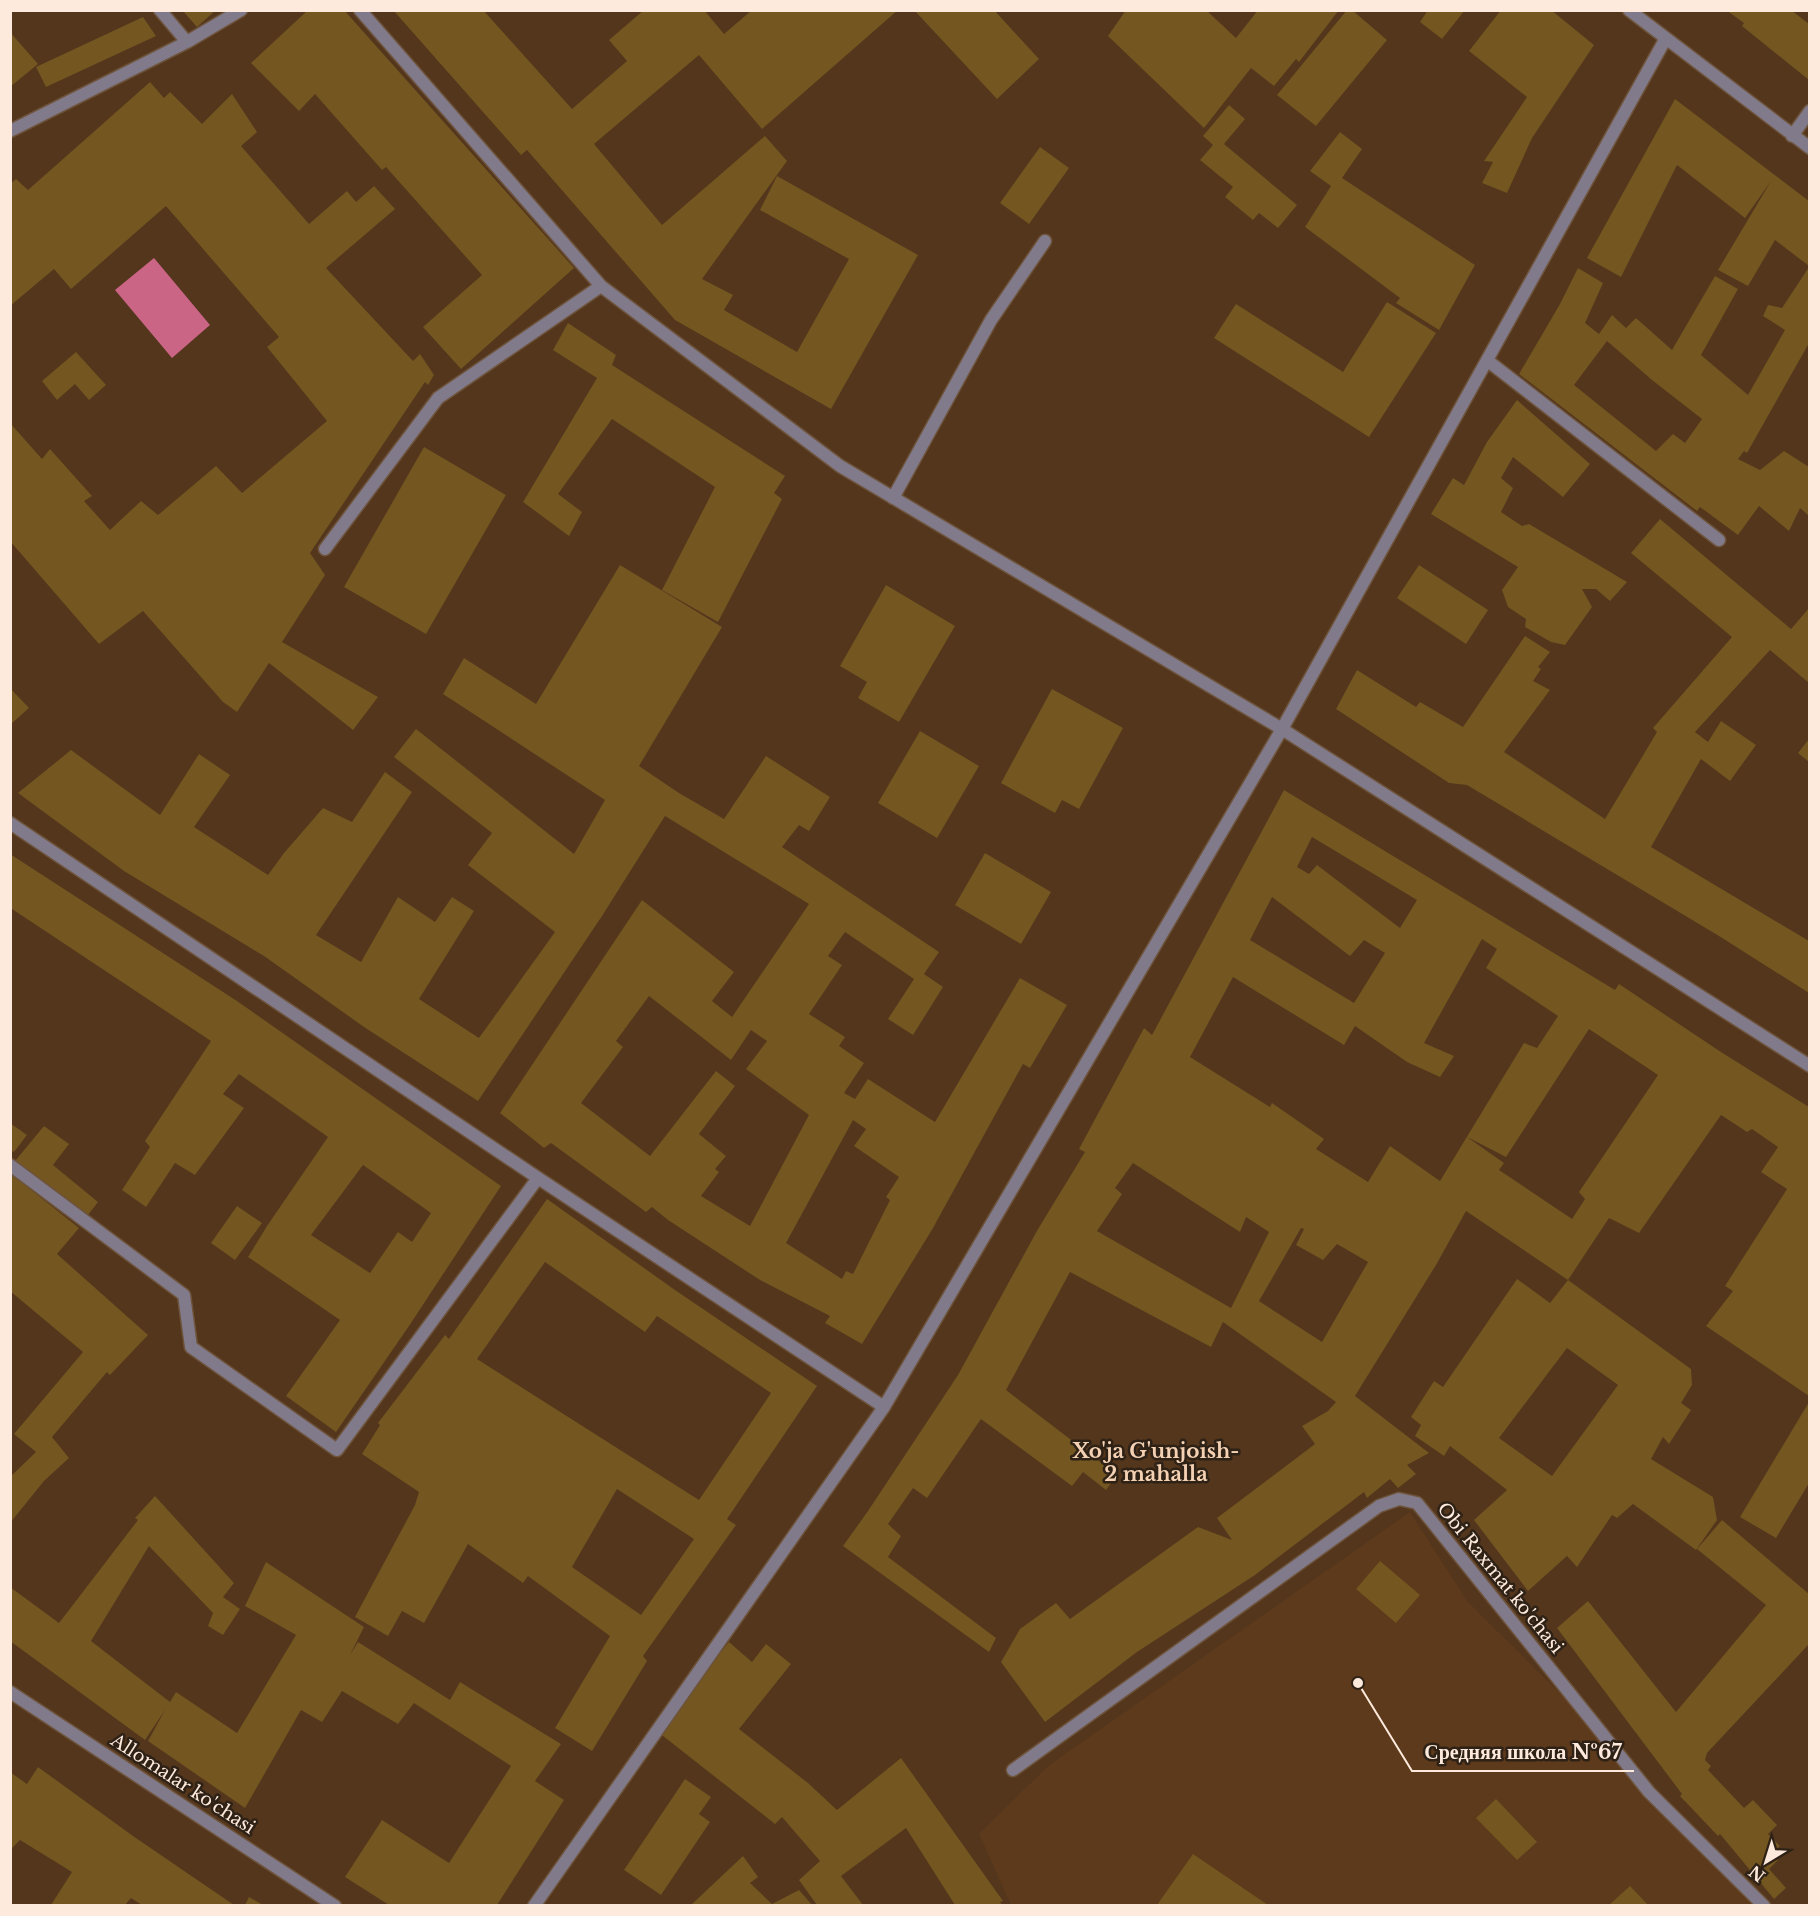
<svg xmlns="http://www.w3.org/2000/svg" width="1820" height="1916" font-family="'Libre Baskerville',serif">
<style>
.built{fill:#5d3a1b}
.water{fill:#cb6586}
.building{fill:#735620;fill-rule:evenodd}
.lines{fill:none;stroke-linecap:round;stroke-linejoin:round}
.minor-casing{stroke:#6e533b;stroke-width:15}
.minor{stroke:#807a8b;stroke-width:12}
.labels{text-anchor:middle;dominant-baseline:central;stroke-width:5;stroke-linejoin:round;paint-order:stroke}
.street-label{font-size:18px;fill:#fdeadc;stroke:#2e2116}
.neighbourhood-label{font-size:20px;font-weight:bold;fill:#f5d1b3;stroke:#2e2116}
.leader{fill:none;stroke:#fdeadc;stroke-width:2}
.callout-dot{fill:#fdeadc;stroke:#2e2116;stroke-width:2}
.callout-label{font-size:20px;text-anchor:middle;font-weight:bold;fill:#fdeadc;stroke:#2e2116;stroke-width:5;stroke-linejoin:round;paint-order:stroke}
</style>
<rect width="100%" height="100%" fill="#53361c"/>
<!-- built -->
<path class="built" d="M 1410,1512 L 1467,1601 L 1773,1905 L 1011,1905 L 979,1834 L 1048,1766 Z"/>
<!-- water -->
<path class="water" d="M 154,258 L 210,325 L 172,358 L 115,290 Z"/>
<!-- building -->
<path class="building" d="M 182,10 L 216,10 L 197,27 Z
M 308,10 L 344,10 L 574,268 L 461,369 L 423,327 L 482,275 L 386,167 L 382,170 L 315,94 L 299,111 L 251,63 Z
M 393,10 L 483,10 L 572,109 L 627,61 L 609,40 L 644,10 L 704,10 L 724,34 L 752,10 L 898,10 L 762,129 L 699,55 L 594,144 L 662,225 L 765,136 L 787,161 L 702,279 L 733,295 L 724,310 L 797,352 L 849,259 L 760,210 L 777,176 L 918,255 L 831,409 L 675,320 L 527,150 L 521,155 Z
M 914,10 L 994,10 L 1039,59 L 997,99 Z
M 1126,10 L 1206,10 L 1236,38 L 1258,10 L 1339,10 L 1299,62 L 1296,59 L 1274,86 L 1251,68 L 1204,128 L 1108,36 Z
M 1347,10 L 1352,10 L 1387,40 L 1316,126 L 1277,95 Z
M 1428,10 L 1465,10 L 1442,39 L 1420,22 Z
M 1501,10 L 1551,10 L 1594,45 L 1532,138 L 1507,193 L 1482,183 L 1493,162 L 1484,161 L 1527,97 L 1469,51 Z
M 1726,10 L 1791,10 L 1809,24 L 1809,80 L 1742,26 L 1744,23 Z
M 143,17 L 156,36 L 46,87 L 36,67 Z
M 10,32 L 38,64 L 10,87 Z
M 150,82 L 164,98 L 170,92 L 202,124 L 232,94 L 257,132 L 241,146 L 309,224 L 347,191 L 356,202 L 374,186 L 395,209 L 326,268 L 413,361 L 420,354 L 434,375 L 428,385 L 425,382 L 310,553 L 325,575 L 282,642 L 378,697 L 353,730 L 269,663 L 237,712 L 223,702 L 143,611 L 99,644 L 10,541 L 10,423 L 42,459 L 50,449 L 92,496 L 84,501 L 110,530 L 141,501 L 158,515 L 216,466 L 242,493 L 327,421 L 267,347 L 279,337 L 166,206 L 71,289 L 54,269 L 10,306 L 10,184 L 16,179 L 28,190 Z
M 1675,99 L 1809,201 L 1809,266 L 1775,240 L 1748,286 L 1718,270 L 1771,181 L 1745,218 L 1677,165 L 1621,277 L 1587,258 Z
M 1229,105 L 1245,119 L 1224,144 L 1297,205 L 1278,228 L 1259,213 L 1253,220 L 1225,197 L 1233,187 L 1200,160 L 1213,145 L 1203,136 Z
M 1340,132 L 1362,149 L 1342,178 L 1475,265 L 1439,330 L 1396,303 L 1400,298 L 1305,227 L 1331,186 L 1310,171 Z
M 1040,147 L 1069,168 L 1029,224 L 1000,203 Z
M 1809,267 L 1809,343 L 1747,453 L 1744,451 L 1738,459 L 1760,470 L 1784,451 L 1809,467 L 1809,516 L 1800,508 L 1789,531 L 1759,506 L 1738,535 L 1700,507 L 1697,511 L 1519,374 L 1560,304 L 1578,268 L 1603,283 L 1585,323 L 1599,334 L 1612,315 L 1626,328 L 1636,318 L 1672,350 L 1715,276 L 1738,289 L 1701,355 L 1748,395 L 1785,330 L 1763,316 L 1768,305 L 1782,308 ZM 1607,341 L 1652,380 L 1702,419 L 1685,443 L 1673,434 L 1656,451 L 1574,385 Z
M 1387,302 L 1436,333 L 1369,437 L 1214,338 L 1236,304 L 1343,372 Z
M 568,323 L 616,355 L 612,365 L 785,476 L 774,493 L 782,499 L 718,622 L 662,590 L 715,487 L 612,419 L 558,494 L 582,512 L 569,536 L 523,502 L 597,378 L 553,350 Z
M 76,352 L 106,385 L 89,400 L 75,384 L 57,400 L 42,381 Z
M 1517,400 L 1590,464 L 1563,497 L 1513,457 L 1501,478 L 1513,488 L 1501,512 L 1522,526 L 1529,524 L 1627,582 L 1610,601 L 1596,589 L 1582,589 L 1592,607 L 1565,645 L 1551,642 L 1525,627 L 1526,619 L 1508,607 L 1502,590 L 1518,567 L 1431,514 L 1453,478 L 1464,485 L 1487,442 Z
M 424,447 L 506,495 L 426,634 L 344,587 Z
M 1660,519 L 1791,629 L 1809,608 L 1809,683 L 1770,650 L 1695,732 L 1708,742 L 1721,721 L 1756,745 L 1730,781 L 1701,759 L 1651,847 L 1809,941 L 1809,993 L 1719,936 L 1467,785 L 1449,783 L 1336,709 L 1357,670 L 1416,707 L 1420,702 L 1463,727 L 1525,636 L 1550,652 L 1538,667 L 1541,669 L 1533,681 L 1550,690 L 1504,752 L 1605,819 L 1657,732 L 1653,728 L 1732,637 L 1631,553 Z
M 620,565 L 722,627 L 639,766 L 679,793 L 724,819 L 766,756 L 830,797 L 809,831 L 799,825 L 782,847 L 939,952 L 924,974 L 943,987 L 913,1035 L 888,1019 L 914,979 L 845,932 L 828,956 L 842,965 L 809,1014 L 845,1037 L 839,1046 L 864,1063 L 844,1093 L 855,1099 L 868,1079 L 935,1122 L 1020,978 L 1067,1005 L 1030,1068 L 1023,1064 L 933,1228 L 862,1344 L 825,1323 L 830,1316 L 760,1280 L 668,1220 L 652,1207 L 646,1212 L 551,1143 L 544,1148 L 500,1113 L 642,900 L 734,972 L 712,1001 L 732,1017 L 809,904 L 665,816 L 602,916 L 478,1101 L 364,1027 L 264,956 L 124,871 L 18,793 L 71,750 L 160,815 L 199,754 L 230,775 L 194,827 L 268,875 L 284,853 L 323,808 L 352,822 L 385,772 L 412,792 L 316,935 L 361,962 L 398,897 L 435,922 L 452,897 L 474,911 L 419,999 L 479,1038 L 555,932 L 468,865 L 492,833 L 394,757 L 416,729 L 574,854 L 605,800 L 443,694 L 464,658 L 536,704 ZM 649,996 L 731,1060 L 751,1030 L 767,1041 L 746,1069 L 809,1115 L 750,1226 L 701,1196 L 719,1172 L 715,1169 L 726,1156 L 699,1134 L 735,1086 L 716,1071 L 650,1156 L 581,1103 L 623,1047 L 616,1041 ZM 853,1120 L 866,1129 L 854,1146 L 899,1177 L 886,1197 L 890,1200 L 853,1274 L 846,1271 L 842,1279 L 786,1243 Z
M 1419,565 L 1488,610 L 1466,644 L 1397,598 Z
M 886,585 L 955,626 L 899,722 L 858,698 L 867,682 L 840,666 Z
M 10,688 L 29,708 L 10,725 Z
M 1052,689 L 1123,728 L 1079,809 L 1062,800 L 1055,813 L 1001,783 Z
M 920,731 L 979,766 L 937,838 L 878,803 Z
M 1809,739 L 1809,762 L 1798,753 Z
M 1284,790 L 1615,990 L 1619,984 L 1721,1052 L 1809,1107 L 1809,1396 L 1706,1326 L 1733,1291 L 1725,1286 L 1787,1189 L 1761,1172 L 1778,1147 L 1752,1129 L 1747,1132 L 1721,1115 L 1639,1233 L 1609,1218 L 1568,1280 L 1691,1369 L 1692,1385 L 1681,1403 L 1691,1410 L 1669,1444 L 1663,1437 L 1651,1459 L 1713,1497 L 1717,1520 L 1696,1550 L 1633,1504 L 1617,1518 L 1612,1515 L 1577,1567 L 1567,1556 L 1528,1591 L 1474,1520 L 1507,1490 L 1450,1446 L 1444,1456 L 1415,1436 L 1421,1425 L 1411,1417 L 1434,1381 L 1443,1387 L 1517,1279 L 1550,1303 L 1568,1280 L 1466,1211 L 1436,1265 L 1355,1396 L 1429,1453 L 1407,1465 L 1416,1474 L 1398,1488 L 1390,1479 L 1367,1498 L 1364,1492 L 1255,1575 L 1137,1652 L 1045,1722 L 1001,1662 L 1020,1629 L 1056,1603 L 1070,1619 L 1198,1527 L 1232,1540 L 1217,1518 L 1315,1444 L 1302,1426 L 1328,1411 L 1336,1402 L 1223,1322 L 1211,1347 L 1070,1272 L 1006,1390 L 1117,1475 L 1106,1490 L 1083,1472 L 1072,1486 L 981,1419 L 927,1498 L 913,1488 L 888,1524 L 901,1536 L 888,1557 L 996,1638 L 989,1652 L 843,1546 L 868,1511 L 958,1375 L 1038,1229 L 1085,1152 L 1079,1149 L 1144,1028 L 1152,1035 ZM 1312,837 L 1417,900 L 1400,928 L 1317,865 L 1309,874 L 1297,867 ZM 1272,897 L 1350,956 L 1364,940 L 1385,953 L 1354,1003 L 1250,940 ZM 1482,939 L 1497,949 L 1486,968 L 1558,1016 L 1537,1048 L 1524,1043 L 1440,1181 L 1390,1146 L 1368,1182 L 1316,1149 L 1324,1139 L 1272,1103 L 1270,1107 L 1190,1057 L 1233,977 L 1344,1045 L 1355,1026 L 1407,1062 L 1440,1077 L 1454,1056 L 1424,1043 ZM 1589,1029 L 1658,1075 L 1579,1192 L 1585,1199 L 1572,1219 L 1499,1170 L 1504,1163 L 1467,1137 L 1506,1157 ZM 1133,1163 L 1240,1232 L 1246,1217 L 1269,1232 L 1231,1308 L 1097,1231 L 1122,1194 L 1115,1188 ZM 1301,1228 L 1304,1229 L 1296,1245 L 1323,1260 L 1337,1244 L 1368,1262 L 1322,1342 L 1259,1301 ZM 1567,1348 L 1618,1385 L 1552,1476 L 1499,1438 Z
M 985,853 L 1051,892 L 1021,944 L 955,905 Z
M 10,854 L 237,1001 L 501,1186 L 409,1326 L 336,1432 L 286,1396 L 340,1320 L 248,1257 L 267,1226 L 328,1137 L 239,1074 L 223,1094 L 244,1108 L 195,1175 L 175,1163 L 146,1207 L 122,1190 L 150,1147 L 145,1141 L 211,1041 L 12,909 L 10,912 ZM 363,1165 L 431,1213 L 412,1242 L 398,1232 L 370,1273 L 311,1235 Z
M 10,1123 L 27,1135 L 14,1152 L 10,1150 Z
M 44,1126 L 69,1144 L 53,1165 L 98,1202 L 88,1215 L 15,1161 Z
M 10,1173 L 79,1228 L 57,1254 L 148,1335 L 110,1375 L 107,1372 L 52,1437 L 69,1458 L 44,1481 L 10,1523 L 10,1477 L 36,1452 L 14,1434 L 83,1352 L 10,1291 Z
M 547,1199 L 675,1290 L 817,1386 L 727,1519 L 736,1525 L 643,1656 L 647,1661 L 592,1751 L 555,1728 L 610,1636 L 528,1576 L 523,1583 L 468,1544 L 424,1623 L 402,1611 L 388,1636 L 355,1617 L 415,1505 L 419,1492 L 362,1454 L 380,1425 L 378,1423 L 445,1335 L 449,1339 ZM 545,1262 L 645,1332 L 657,1316 L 771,1393 L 699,1500 L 477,1359 ZM 617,1489 L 694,1539 L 641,1615 L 572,1567 Z
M 237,1206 L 262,1223 L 235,1260 L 211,1243 Z
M 1809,1402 L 1809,1483 L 1776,1538 L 1740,1517 Z
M 155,1496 L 234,1583 L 223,1597 L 240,1609 L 223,1635 L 208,1626 L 213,1613 L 149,1546 L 91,1641 L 170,1702 L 176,1692 L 237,1733 L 296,1635 L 245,1606 L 266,1562 L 364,1627 L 350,1655 L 358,1642 L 450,1700 L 460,1682 L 561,1744 L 535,1781 L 564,1800 L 497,1905 L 389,1905 L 345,1877 L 382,1820 L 449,1863 L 511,1766 L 414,1703 L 398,1724 L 342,1691 L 322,1722 L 301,1710 L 245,1808 L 148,1741 L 165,1710 L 145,1740 L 10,1641 L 10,1587 L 59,1623 L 138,1520 L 135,1518 Z
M 1722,1520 L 1809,1594 L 1809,1644 L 1707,1753 L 1705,1760 L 1711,1766 L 1708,1770 L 1744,1808 L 1753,1800 L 1777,1825 L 1768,1834 L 1780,1846 L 1772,1853 L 1778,1860 L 1769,1869 L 1786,1888 L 1774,1899 L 1720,1834 L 1718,1836 L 1680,1796 L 1682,1794 L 1557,1628 L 1588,1601 L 1676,1712 L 1766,1605 L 1697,1549 Z
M 1380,1561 L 1420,1595 L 1396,1623 L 1356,1589 Z
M 729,1642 L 752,1662 L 766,1644 L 791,1664 L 739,1729 L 808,1783 L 837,1810 L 901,1758 L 1003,1901 L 1000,1902 L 1002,1905 L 955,1905 L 906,1828 L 841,1876 L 863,1905 L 817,1905 L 799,1880 L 820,1861 L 782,1817 L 775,1824 L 658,1732 Z
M 38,1767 L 133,1836 L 234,1905 L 142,1905 L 131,1898 L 125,1905 L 51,1905 L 72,1872 L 20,1840 L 10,1850 L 10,1772 L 27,1784 Z
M 685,1779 L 711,1797 L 699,1814 L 710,1822 L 661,1895 L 624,1870 Z
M 1496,1799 L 1537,1842 L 1517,1860 L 1476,1818 Z
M 1193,1854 L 1268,1905 L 1157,1905 Z
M 743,1856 L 758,1877 L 750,1883 L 772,1904 L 799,1890 L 812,1905 L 691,1905 Z
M 1630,1886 L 1648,1905 L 1609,1905 Z
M 249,1897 L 263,1905 L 245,1905 Z"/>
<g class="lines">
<defs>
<path id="minor" d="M 160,10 L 187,42
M 360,10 L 601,286 L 840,466 L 1282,729 L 1810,1066
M 1629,10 L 1810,148
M 10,131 L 187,42 L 241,10
M 1792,136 L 1810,111
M 1488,361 L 1719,540
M 893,498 L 991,320 L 1045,241
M 325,549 L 438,398 L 601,286
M 10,823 L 538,1178 L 884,1407
M 10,1165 L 184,1295 L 191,1347 L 337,1450 L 538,1178
M 10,1692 L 335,1906
M 1013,1770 L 1379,1506 L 1399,1499 L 1417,1503 L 1649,1792 L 1764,1906
M 534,1906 L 884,1407 L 1282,729 L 1666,38"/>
</defs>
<!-- minor casing -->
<use href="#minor" class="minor-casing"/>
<!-- minor -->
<use href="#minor" class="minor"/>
</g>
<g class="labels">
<!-- street labels -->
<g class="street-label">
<text transform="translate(1500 1578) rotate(51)">Obi Raxmat ko'chasi</text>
<text transform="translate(183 1784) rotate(33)">Allomalar ko'chasi</text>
</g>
<!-- neighbourhood labels -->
<g class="neighbourhood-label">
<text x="1156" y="1451">Xo'ja G'unjoish-<tspan x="1156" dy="23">2 mahalla</tspan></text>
</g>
</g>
<!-- callouts -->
<path class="leader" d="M1358 1683L1412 1771H1634"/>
<circle class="callout-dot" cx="1358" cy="1683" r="6"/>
<g class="callout-label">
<text x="1523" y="1759">Средняя школа №67</text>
</g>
<!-- border -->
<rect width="1820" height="1916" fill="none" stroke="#fdeadc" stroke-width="24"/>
<!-- north arrow -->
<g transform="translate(1766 1862) rotate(218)" stroke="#2e2116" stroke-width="4.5" paint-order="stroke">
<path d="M0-4.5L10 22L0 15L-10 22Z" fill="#fdeadc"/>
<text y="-9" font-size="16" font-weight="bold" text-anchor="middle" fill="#fdeadc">N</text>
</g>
</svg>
